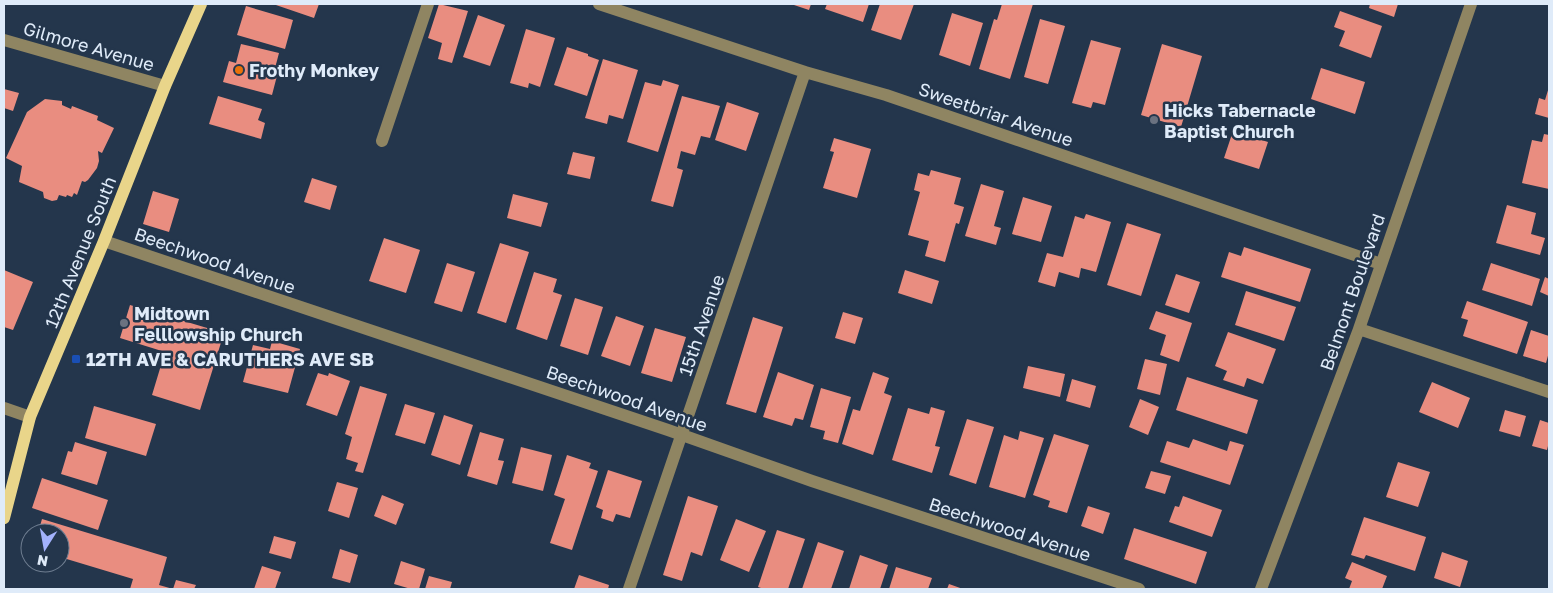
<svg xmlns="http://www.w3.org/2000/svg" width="1553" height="593" font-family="'Golos Text',sans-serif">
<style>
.building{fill:#e98d80}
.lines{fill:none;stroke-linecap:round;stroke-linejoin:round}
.minor{stroke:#8f8562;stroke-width:12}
.major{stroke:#e9d58a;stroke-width:12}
.food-dot{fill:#e8710a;stroke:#24364c;stroke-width:2}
.worship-dot{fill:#6b7280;stroke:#24364c;stroke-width:2}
.transit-dot{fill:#1a4fb4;stroke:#24364c;stroke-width:2}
.labels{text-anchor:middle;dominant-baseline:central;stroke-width:5;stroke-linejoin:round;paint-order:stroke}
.street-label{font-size:18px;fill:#dfebf9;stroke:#24364c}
.poi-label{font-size:18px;font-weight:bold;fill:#dfebf9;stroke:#24364c;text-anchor:start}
</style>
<rect width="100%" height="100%" fill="#24364c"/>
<!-- building -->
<path class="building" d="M 273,4 L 319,4 L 314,18 Z
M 439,4 L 468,11 L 452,63 L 438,59 L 442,43 L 428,38 Z
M 791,4 L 811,4 L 809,10 Z
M 827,4 L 869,4 L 863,22 L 825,9 Z
M 880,4 L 914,4 L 901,40 L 871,30 Z
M 1002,4 L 1033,4 L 1010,79 L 979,69 L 994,19 L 997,20 Z
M 1370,4 L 1398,4 L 1394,17 L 1369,8 Z
M 246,6 L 293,20 L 285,49 L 237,35 Z
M 1340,11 L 1382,26 L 1371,58 L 1339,46 L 1345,31 L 1334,27 Z
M 952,13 L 983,23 L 970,66 L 939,55 Z
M 478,15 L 505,25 L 490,66 L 463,57 Z
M 1040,19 L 1065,26 L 1048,84 L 1024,77 Z
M 526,29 L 555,38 L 540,87 L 529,83 L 528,88 L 510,83 Z
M 1091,40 L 1121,48 L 1105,105 L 1093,102 L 1091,108 L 1072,103 Z
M 241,44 L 279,53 L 274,72 L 278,72 L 272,95 L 223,82 L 229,61 L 236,63 Z
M 1162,44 L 1202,56 L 1181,127 L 1141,115 Z
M 567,47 L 588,54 L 588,56 L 599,60 L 587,96 L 554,85 Z
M 603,59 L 638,70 L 623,119 L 609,115 L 607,124 L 585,118 Z
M 1321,68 L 1365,82 L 1355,114 L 1311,99 Z
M 663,80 L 679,85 L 658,152 L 627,142 L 645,82 L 661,86 Z
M 1549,87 L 1549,118 L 1535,114 L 1539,98 L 1545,100 Z
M 4,89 L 19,93 L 13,111 L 4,108 Z
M 218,96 L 262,109 L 258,120 L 265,123 L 261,139 L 209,124 Z
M 682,96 L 720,106 L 710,138 L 701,136 L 695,155 L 681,151 L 677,168 L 683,170 L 673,207 L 651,201 Z
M 45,99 L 62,101 L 62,105 L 71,109 L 72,106 L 98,116 L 97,120 L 114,128 L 102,153 L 98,151 L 99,161 L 97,168 L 88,180 L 85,182 L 82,181 L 77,195 L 74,193 L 72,197 L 67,195 L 66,197 L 59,195 L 57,200 L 52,201 L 44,198 L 43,192 L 19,182 L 22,166 L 6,158 L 27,112 Z
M 727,102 L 759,113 L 746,151 L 715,140 Z
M 1233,131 L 1268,142 L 1259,169 L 1224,158 Z
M 1544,134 L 1549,135 L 1549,189 L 1522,183 L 1532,140 L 1542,142 Z
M 834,138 L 871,149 L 857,198 L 823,188 L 834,152 L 830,151 Z
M 573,152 L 595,157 L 590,179 L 567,174 Z
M 931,170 L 961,178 L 954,204 L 964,207 L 959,224 L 956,223 L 945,262 L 925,256 L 929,241 L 908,235 L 920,192 L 914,190 L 918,173 L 929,176 Z
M 312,178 L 337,186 L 330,210 L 304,202 Z
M 981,184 L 1004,191 L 994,226 L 1001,228 L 996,245 L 965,236 Z
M 153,191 L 179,199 L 169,232 L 143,224 Z
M 513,194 L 548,203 L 541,227 L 507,218 Z
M 1023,197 L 1052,206 L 1041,242 L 1012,234 Z
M 1507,205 L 1536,213 L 1531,234 L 1545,238 L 1540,255 L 1496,243 Z
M 1086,214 L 1111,222 L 1096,272 L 1081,268 L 1079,278 L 1059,272 L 1055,287 L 1038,282 L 1047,253 L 1063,257 L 1075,216 L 1084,219 Z
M 1127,223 L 1161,234 L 1141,296 L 1107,285 Z
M 384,238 L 420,250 L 406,293 L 369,281 Z
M 500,243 L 529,252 L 506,323 L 477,313 Z
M 1244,247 L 1311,269 L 1300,302 L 1221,277 L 1229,252 L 1241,256 Z
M 447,263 L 475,272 L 462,312 L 434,303 Z
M 1491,263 L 1540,279 L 1532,306 L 1482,290 Z
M 4,270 L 33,282 L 13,330 L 4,327 Z
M 905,270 L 939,281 L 932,304 L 898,293 Z
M 534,272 L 557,279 L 553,292 L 562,295 L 547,340 L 516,329 Z
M 1176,274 L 1200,282 L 1189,313 L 1165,305 Z
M 1545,277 L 1549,279 L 1549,296 L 1540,292 Z
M 1246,291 L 1296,307 L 1284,341 L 1235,325 Z
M 575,298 L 603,307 L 588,355 L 560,346 Z
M 1467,301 L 1528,322 L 1517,354 L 1463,336 L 1468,320 L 1461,318 Z
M 130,305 L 224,333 L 200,410 L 152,395 L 165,352 L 120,338 Z
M 1156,311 L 1192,323 L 1179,362 L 1160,355 L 1166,335 L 1149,329 Z
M 843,312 L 863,318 L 855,344 L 835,338 Z
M 616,316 L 644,326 L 630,366 L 601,356 Z
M 753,317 L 783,327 L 756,413 L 726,404 Z
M 655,328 L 686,337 L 672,382 L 641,373 Z
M 1531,330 L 1549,336 L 1549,352 L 1546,363 L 1523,356 Z
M 1228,332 L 1276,349 L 1263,384 L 1247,378 L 1244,387 L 1223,380 L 1227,371 L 1215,366 Z
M 272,341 L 300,349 L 288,393 L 243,382 L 253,345 L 270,349 Z
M 1145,359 L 1167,364 L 1160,395 L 1137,389 Z
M 1028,366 L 1065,374 L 1060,397 L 1023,388 Z
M 778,372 L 814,385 L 803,420 L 795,418 L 792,426 L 763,417 Z
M 873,372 L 889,378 L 884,393 L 892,396 L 873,455 L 842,444 L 853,409 L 860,411 Z
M 318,373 L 328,376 L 329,373 L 350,381 L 337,416 L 306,405 Z
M 1187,377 L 1258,400 L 1247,434 L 1176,410 Z
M 1072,379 L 1096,386 L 1090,408 L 1066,401 Z
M 1432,382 L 1470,398 L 1458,428 L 1419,412 Z
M 360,386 L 387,394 L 363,473 L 355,471 L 358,463 L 346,459 L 352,437 L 345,434 Z
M 821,388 L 851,397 L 838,443 L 823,439 L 825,431 L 810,427 Z
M 1140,399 L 1159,407 L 1148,435 L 1129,427 Z
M 405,404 L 435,413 L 425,444 L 395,435 Z
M 94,406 L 156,424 L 146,456 L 85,438 Z
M 931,407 L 945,411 L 935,446 L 940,447 L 932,473 L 892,460 L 908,408 L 929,414 Z
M 1505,410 L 1526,416 L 1520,437 L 1499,431 Z
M 444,415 L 473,425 L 460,465 L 431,455 Z
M 967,419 L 994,427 L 976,484 L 949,475 Z
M 1540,420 L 1549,423 L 1549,442 L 1547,450 L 1532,446 Z
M 1020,431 L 1044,438 L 1025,498 L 989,487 L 1004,435 L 1018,440 Z
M 480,432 L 504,439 L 498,460 L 504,461 L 497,485 L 467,476 Z
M 1054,434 L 1089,445 L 1067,513 L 1048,507 L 1050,501 L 1033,495 Z
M 1193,439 L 1227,451 L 1230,441 L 1244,445 L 1230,485 L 1160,462 L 1167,441 L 1189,448 Z
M 75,442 L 107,452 L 97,485 L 61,474 L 68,451 L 72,452 Z
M 521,447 L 552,455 L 543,491 L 512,483 Z
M 567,455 L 591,463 L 589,468 L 598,471 L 572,550 L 550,543 L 565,499 L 554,495 Z
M 1398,462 L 1430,472 L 1418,507 L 1386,497 Z
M 608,470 L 642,481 L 630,518 L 616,514 L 613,522 L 601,518 L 603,510 L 596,507 Z
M 1151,471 L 1171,476 L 1165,494 L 1145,488 Z
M 42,478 L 108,500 L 98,530 L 32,508 Z
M 337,482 L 358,488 L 349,518 L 328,511 Z
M 382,495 L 404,504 L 396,525 L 374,516 Z
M 688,496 L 718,506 L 702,556 L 691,552 L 682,581 L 663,575 Z
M 1183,496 L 1222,510 L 1212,537 L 1169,522 L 1175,506 L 1179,507 Z
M 1088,506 L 1110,513 L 1103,534 L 1081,526 Z
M 1364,517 L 1426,537 L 1415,571 L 1366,555 L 1364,559 L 1351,555 Z
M 42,519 L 167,557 L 159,585 L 173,589 L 176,580 L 196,585 L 194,589 L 130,589 L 133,579 L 60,557 L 60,533 L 38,533 Z
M 736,519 L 766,531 L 749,572 L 720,560 Z
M 1134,528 L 1207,552 L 1196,584 L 1124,559 Z
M 777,530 L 805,539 L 788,589 L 764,589 L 758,587 Z
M 274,536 L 296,542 L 291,559 L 269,553 Z
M 818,542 L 844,551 L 831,589 L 817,588 L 816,589 L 802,589 Z
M 340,549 L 358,555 L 350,583 L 332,578 Z
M 1442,552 L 1468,561 L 1460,587 L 1434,578 Z
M 860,555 L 888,565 L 880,589 L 849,589 Z
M 401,561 L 425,569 L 419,589 L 411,589 L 394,584 Z
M 1352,562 L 1387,576 L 1382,589 L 1349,589 L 1352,581 L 1345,578 Z
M 262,566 L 281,572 L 275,589 L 254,589 Z
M 896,567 L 932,578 L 928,589 L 889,589 Z
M 579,575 L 609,585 L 608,589 L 574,589 Z
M 429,576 L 452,582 L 450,589 L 425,589 Z
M 949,584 L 963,589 L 947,589 Z"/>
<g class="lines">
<!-- minor -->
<path class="minor" d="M 599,4 L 805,72 L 886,95 L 1381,264
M 4,40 L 165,86
M 382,141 L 428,4
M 104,241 L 668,430 L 812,481 L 1139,589
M 1359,329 L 1549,392
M 4,408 L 30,417
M 629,589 L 805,72
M 1261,589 L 1359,329 L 1471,4"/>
<!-- major -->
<path class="major" d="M 4,518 L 30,417 L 104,241 L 165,86 L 201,4"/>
</g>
<!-- markers -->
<circle class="food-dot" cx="239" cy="70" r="5"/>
<g class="worship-dot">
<circle cx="1154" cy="120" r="5"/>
<circle cx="124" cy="323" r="5"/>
</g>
<rect class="transit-dot" x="71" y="354" width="10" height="10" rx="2.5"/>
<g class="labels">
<!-- street labels -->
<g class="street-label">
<text transform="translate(89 46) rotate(16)">Gilmore Avenue</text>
<text transform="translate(996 114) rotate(19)">Sweetbriar Avenue</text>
<text transform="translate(80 252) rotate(-68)">12th Avenue South</text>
<text transform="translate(215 260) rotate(19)">Beechwood Avenue</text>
<text transform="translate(1352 292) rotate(-71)">Belmont Boulevard</text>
<text transform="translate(701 325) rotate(-71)">15th Avenue</text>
<text transform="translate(627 398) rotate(19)">Beechwood Avenue</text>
<text transform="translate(1010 529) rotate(18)">Beechwood Avenue</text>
</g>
<!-- poi labels -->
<g class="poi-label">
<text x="249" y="70">Frothy Monkey</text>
<text x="1164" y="110">Hicks Tabernacle<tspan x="1164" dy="21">Baptist Church</tspan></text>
<text x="134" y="313">Midtown<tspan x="134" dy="21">Felllowship Church</tspan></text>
<text x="86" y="359">12TH AVE &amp; CARUTHERS AVE SB</text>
</g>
</g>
<!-- border -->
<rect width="1553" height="593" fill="none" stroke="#dfebf9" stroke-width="10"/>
<!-- north arrow -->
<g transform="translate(45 548) rotate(191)"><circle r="24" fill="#24364c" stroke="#6f7e91"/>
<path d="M0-4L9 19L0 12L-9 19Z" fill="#a3b2fd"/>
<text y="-8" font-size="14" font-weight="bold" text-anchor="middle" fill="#dfebf9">N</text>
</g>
</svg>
